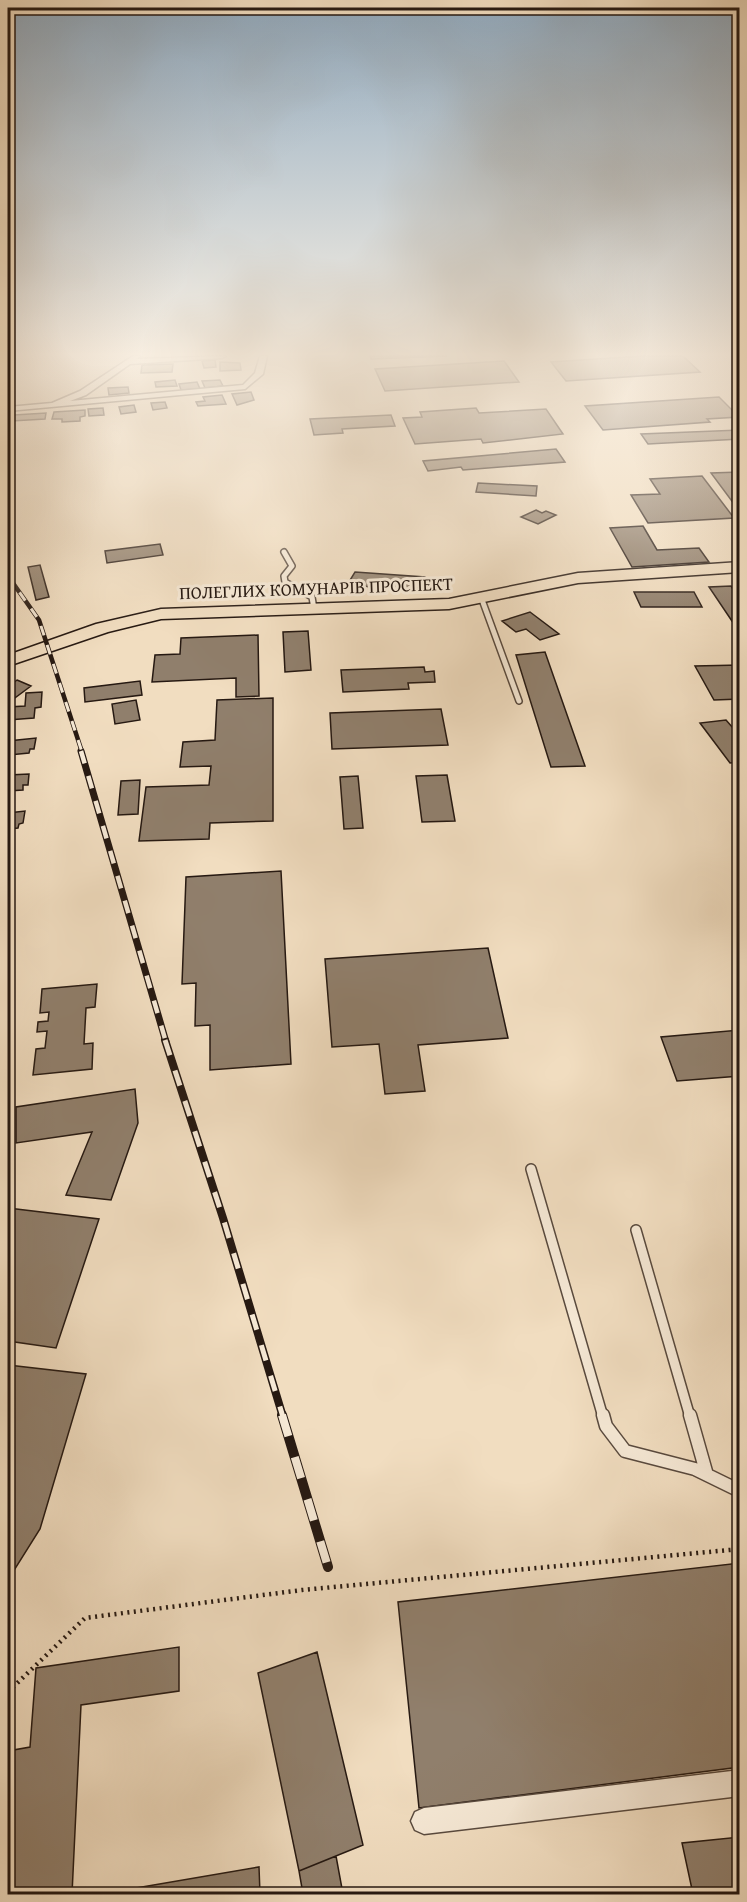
<svg xmlns="http://www.w3.org/2000/svg" width="747" height="1902" font-family="'Gentium Book Plus',serif">
<style>
.building{fill:#907f6c;stroke:#261912;stroke-width:1.5}
.lines{fill:none;stroke-linecap:round;stroke-linejoin:round}
.service-far2-casing{stroke:#594a3e;stroke-width:8}
.service-far1-casing{stroke:#594a3e;stroke-width:12}
.service-casing{stroke:#594a3e;stroke-width:15}
.minor-casing{stroke:#594a3e;stroke-width:3}
.primary-casing{stroke:#261912;stroke-width:3}
.path{stroke:#261912;stroke-width:4.5;stroke-dasharray:2 4.5;stroke-linecap:butt}
.service-far2{stroke:#f6e9d6;stroke-width:5}
.service-far1{stroke:#f6e9d6;stroke-width:9}
.service{stroke:#f6e9d6;stroke-width:12}
.minor{fill:#f6e9d6;fill-rule:evenodd}
.primary{fill:#f1ddc0;fill-rule:evenodd}
.rail-far3-casing{stroke:#261912;stroke-width:4.5}
.rail-far2-casing{stroke:#261912;stroke-width:7}
.rail-far1-casing{stroke:#261912;stroke-width:8}
.rail-casing{stroke:#261912;stroke-width:10}
.rail-far3{stroke:#f6e9d6;stroke-width:3;stroke-dasharray:10;stroke-linecap:butt}
.rail-far2{stroke:#f6e9d6;stroke-width:4.5;stroke-dasharray:13;stroke-linecap:butt}
.rail-far1{stroke:#f6e9d6;stroke-width:5;stroke-dasharray:16;stroke-linecap:butt}
.rail{stroke:#f6e9d6;stroke-width:8;stroke-dasharray:22;stroke-linecap:butt}
.labels{text-anchor:middle;dominant-baseline:central;stroke-width:6;stroke-linejoin:round;paint-order:stroke}
.far-street-label{font-size:18px;fill:#261912;stroke:#f6e9d6}
</style>
<rect width="100%" height="100%" fill="#f1ddc0"/>
<filter id="stains"><feTurbulence type="fractalNoise" baseFrequency=".00333" numOctaves="4"/><feColorMatrix values="0 0 0 0 .2 0 0 0 0 .09 0 0 0 0 .02 0 0 0 .5 -.17"/></filter>
<radialGradient id="worn" r=".72"><stop offset=".6" stop-color="#630" stop-opacity="0"/><stop offset="1" stop-color="#630" stop-opacity=".3"/></radialGradient>
<!-- building -->
<path class="building" d="M 370,356 L 447,356 L 371,359 Z
M 642,356 L 683,356 L 700,372 L 566,381 L 551,362 Z
M 215,360 L 216,367 L 204,368 L 202,361 Z
M 504,361 L 519,382 L 385,391 L 375,369 Z
M 220,362 L 240,363 L 241,370 L 220,371 Z
M 173,364 L 172,372 L 141,373 L 142,365 Z
M 175,380 L 177,386 L 156,387 L 155,382 Z
M 220,380 L 223,386 L 205,388 L 202,381 Z
M 197,382 L 200,389 L 181,390 L 179,384 Z
M 128,387 L 129,393 L 109,395 L 108,388 Z
M 251,392 L 254,400 L 237,405 L 232,394 Z
M 222,395 L 226,404 L 198,406 L 196,402 L 205,401 L 203,397 Z
M 719,397 L 739,417 L 707,419 L 710,422 L 603,430 L 585,406 Z
M 165,402 L 167,408 L 153,410 L 151,403 Z
M 134,405 L 136,412 L 121,414 L 119,407 Z
M 103,408 L 104,415 L 89,416 L 88,409 Z
M 476,408 L 479,413 L 546,409 L 563,434 L 483,443 L 481,439 L 415,444 L 403,418 L 422,417 L 420,412 Z
M 85,410 L 85,416 L 80,417 L 80,421 L 62,422 L 62,419 L 52,419 L 54,412 Z
M 46,413 L 45,419 L 12,421 L 14,415 Z
M 391,415 L 395,426 L 342,429 L 343,433 L 314,435 L 310,419 Z
M 740,430 L 740,439 L 648,444 L 641,434 Z
M 556,449 L 565,462 L 463,470 L 461,467 L 428,471 L 423,461 Z
M 740,472 L 740,512 L 711,473 Z
M 702,476 L 734,518 L 648,523 L 631,495 L 660,494 L 650,479 Z
M 478,483 L 537,486 L 536,496 L 476,492 Z
M 536,510 L 542,513 L 546,511 L 556,515 L 538,524 L 521,517 Z
M 643,526 L 657,550 L 699,548 L 709,562 L 632,567 L 610,528 Z
M 160,544 L 163,555 L 107,563 L 105,551 Z
M 40,565 L 49,597 L 36,600 L 28,567 Z
M 355,572 L 425,577 L 424,591 L 347,585 Z
M 731,586 L 736,594 L 740,594 L 740,633 L 709,587 Z
M 634,592 L 694,592 L 702,607 L 641,607 Z
M 530,612 L 559,634 L 540,640 L 526,629 L 516,632 L 502,621 Z
M 308,631 L 311,670 L 285,672 L 283,632 Z
M 258,635 L 259,696 L 236,697 L 236,678 L 152,682 L 155,655 L 180,654 L 181,638 Z
M 545,652 L 585,766 L 551,767 L 516,655 Z
M 740,665 L 740,699 L 714,700 L 695,666 Z
M 424,667 L 425,672 L 434,671 L 435,682 L 408,683 L 409,689 L 343,692 L 341,670 Z
M 17,680 L 31,686 L 8,703 L 8,687 Z
M 140,681 L 142,695 L 85,702 L 84,688 Z
M 42,692 L 41,707 L 35,708 L 34,718 L 8,720 L 8,707 L 25,706 L 26,693 Z
M 273,698 L 273,821 L 210,823 L 209,839 L 139,841 L 146,787 L 209,785 L 211,766 L 180,767 L 183,742 L 215,740 L 217,700 Z
M 136,700 L 140,720 L 115,724 L 112,704 Z
M 441,709 L 448,745 L 332,749 L 330,713 Z
M 726,720 L 740,736 L 740,762 L 730,763 L 700,723 Z
M 36,738 L 34,749 L 30,749 L 29,753 L 9,755 L 8,741 Z
M 29,774 L 28,785 L 23,785 L 23,790 L 8,791 L 8,775 Z
M 447,775 L 455,821 L 422,822 L 416,776 Z
M 358,776 L 363,828 L 344,829 L 340,777 Z
M 140,780 L 138,814 L 118,815 L 121,781 Z
M 25,811 L 23,823 L 19,824 L 18,828 L 8,829 L 8,813 Z
M 281,871 L 291,1064 L 210,1070 L 210,1025 L 195,1026 L 196,983 L 182,984 L 186,877 Z
M 488,948 L 508,1038 L 418,1045 L 425,1091 L 385,1094 L 379,1044 L 332,1047 L 325,959 Z
M 97,984 L 95,1007 L 86,1008 L 84,1044 L 93,1043 L 92,1069 L 33,1075 L 36,1049 L 45,1048 L 47,1031 L 37,1032 L 38,1022 L 48,1021 L 49,1012 L 40,1013 L 42,989 Z
M 740,1030 L 740,1076 L 677,1081 L 661,1037 Z
M 135,1089 L 138,1123 L 111,1200 L 66,1195 L 92,1132 L 16,1143 L 16,1107 Z
M 8,1208 L 99,1219 L 56,1348 L 8,1341 Z
M 8,1365 L 86,1374 L 40,1529 L 8,1580 Z
M 740,1563 L 740,1767 L 419,1808 L 398,1602 Z
M 179,1647 L 179,1691 L 81,1705 L 72,1894 L 8,1894 L 8,1751 L 30,1747 L 36,1668 Z
M 317,1652 L 363,1845 L 299,1871 L 258,1673 Z
M 740,1837 L 740,1894 L 693,1894 L 682,1843 Z
M 336,1856 L 343,1894 L 303,1894 L 299,1871 Z
M 259,1867 L 260,1894 L 101,1894 Z"/>
<g class="lines">
<defs>
<path id="service-far2" d="M 284,552 L 292,566 L 284,576 L 285,582 L 312,597 L 314,609
M 481,597 L 519,701"/>
<path id="service-far1" d="M 531,1169 L 603,1417
M 636,1230 L 690,1417"/>
<path id="service" d="M 603,1415 L 606,1426 L 625,1451 L 695,1469 L 740,1491
M 690,1415 L 707,1475"/>
<path id="minor" d="M 133,356 L 140,356 L 137,359 L 226,356 L 222,358 L 130,364 L 86,395 L 70,401 L 243,385 L 255,373 L 260,356 L 267,356 L 263,374 L 245,389 L 8,411 L 8,407 L 52,403 L 80,391 Z
M 740,1770 L 740,1796 L 424,1834 L 415,1830 L 411,1821 L 415,1812 L 424,1808 Z"/>
<path id="primary" d="M 740,562 L 740,572 L 578,583 L 449,609 L 161,619 L 108,632 L 8,666 L 8,655 L 96,624 L 161,609 L 449,599 L 578,573 Z"/>
</defs>
<!-- service-far2 casing -->
<use href="#service-far2" class="service-far2-casing"/>
<!-- service-far1 casing -->
<use href="#service-far1" class="service-far1-casing"/>
<!-- service casing -->
<use href="#service" class="service-casing"/>
<!-- minor casing -->
<use href="#minor" class="minor-casing"/>
<!-- primary casing -->
<use href="#primary" class="primary-casing"/>
<!-- path -->
<path class="path" d="M 8,1692 L 85,1618 L 302,1590 L 740,1549"/>
<!-- service-far2 -->
<use href="#service-far2" class="service-far2"/>
<!-- service-far1 -->
<use href="#service-far1" class="service-far1"/>
<!-- service -->
<use href="#service" class="service"/>
<!-- minor -->
<use href="#minor" class="minor"/>
<!-- primary -->
<use href="#primary" class="primary"/>
<defs>
<path id="rail-far3" d="M 8,576 L 39,620 L 82,752"/>
<path id="rail-far2" d="M 81,751 L 166,1042"/>
<path id="rail-far1" d="M 165,1040 L 223,1218 L 283,1417"/>
<path id="rail" d="M 282,1415 L 328,1567"/>
</defs>
<!-- rail-far3 casing -->
<use href="#rail-far3" class="rail-far3-casing"/>
<!-- rail-far2 casing -->
<use href="#rail-far2" class="rail-far2-casing"/>
<!-- rail-far1 casing -->
<use href="#rail-far1" class="rail-far1-casing"/>
<!-- rail casing -->
<use href="#rail" class="rail-casing"/>
<!-- rail-far3 -->
<use href="#rail-far3" class="rail-far3"/>
<!-- rail-far2 -->
<use href="#rail-far2" class="rail-far2"/>
<!-- rail-far1 -->
<use href="#rail-far1" class="rail-far1"/>
<!-- rail -->
<use href="#rail" class="rail"/>
</g>
<!-- sky -->
<linearGradient id="sky" x2="0" y2="1"><stop stop-color="#90aac0"/><stop offset="0.57" stop-color="#f9f0e3"/><stop offset="1" stop-color="#f9f0e3" stop-opacity="0"/></linearGradient>
<rect width="747" height="622" fill="url(#sky)"/>
<g class="labels">
<!-- far-street labels -->
<g class="far-street-label">
<text transform="translate(316 588) rotate(-2)">ПОЛЕГЛИХ КОМУНАРІВ ПРОСПЕКТ</text>
</g>
</g>
<!-- margin -->
<rect width="747" height="1902" fill="none" stroke="#f1ddc0" stroke-width="30"/>
<rect x="9" y="9" width="729" height="1884" fill="none" stroke="#261912" stroke-width="3"/>
<rect x="15" y="15" width="717" height="1872" fill="none" stroke="#261912" stroke-width="1.5"/>
<rect width="100%" height="100%" filter="url(#stains)"/>
<rect width="100%" height="100%" fill="url(#worn)"/>
</svg>
